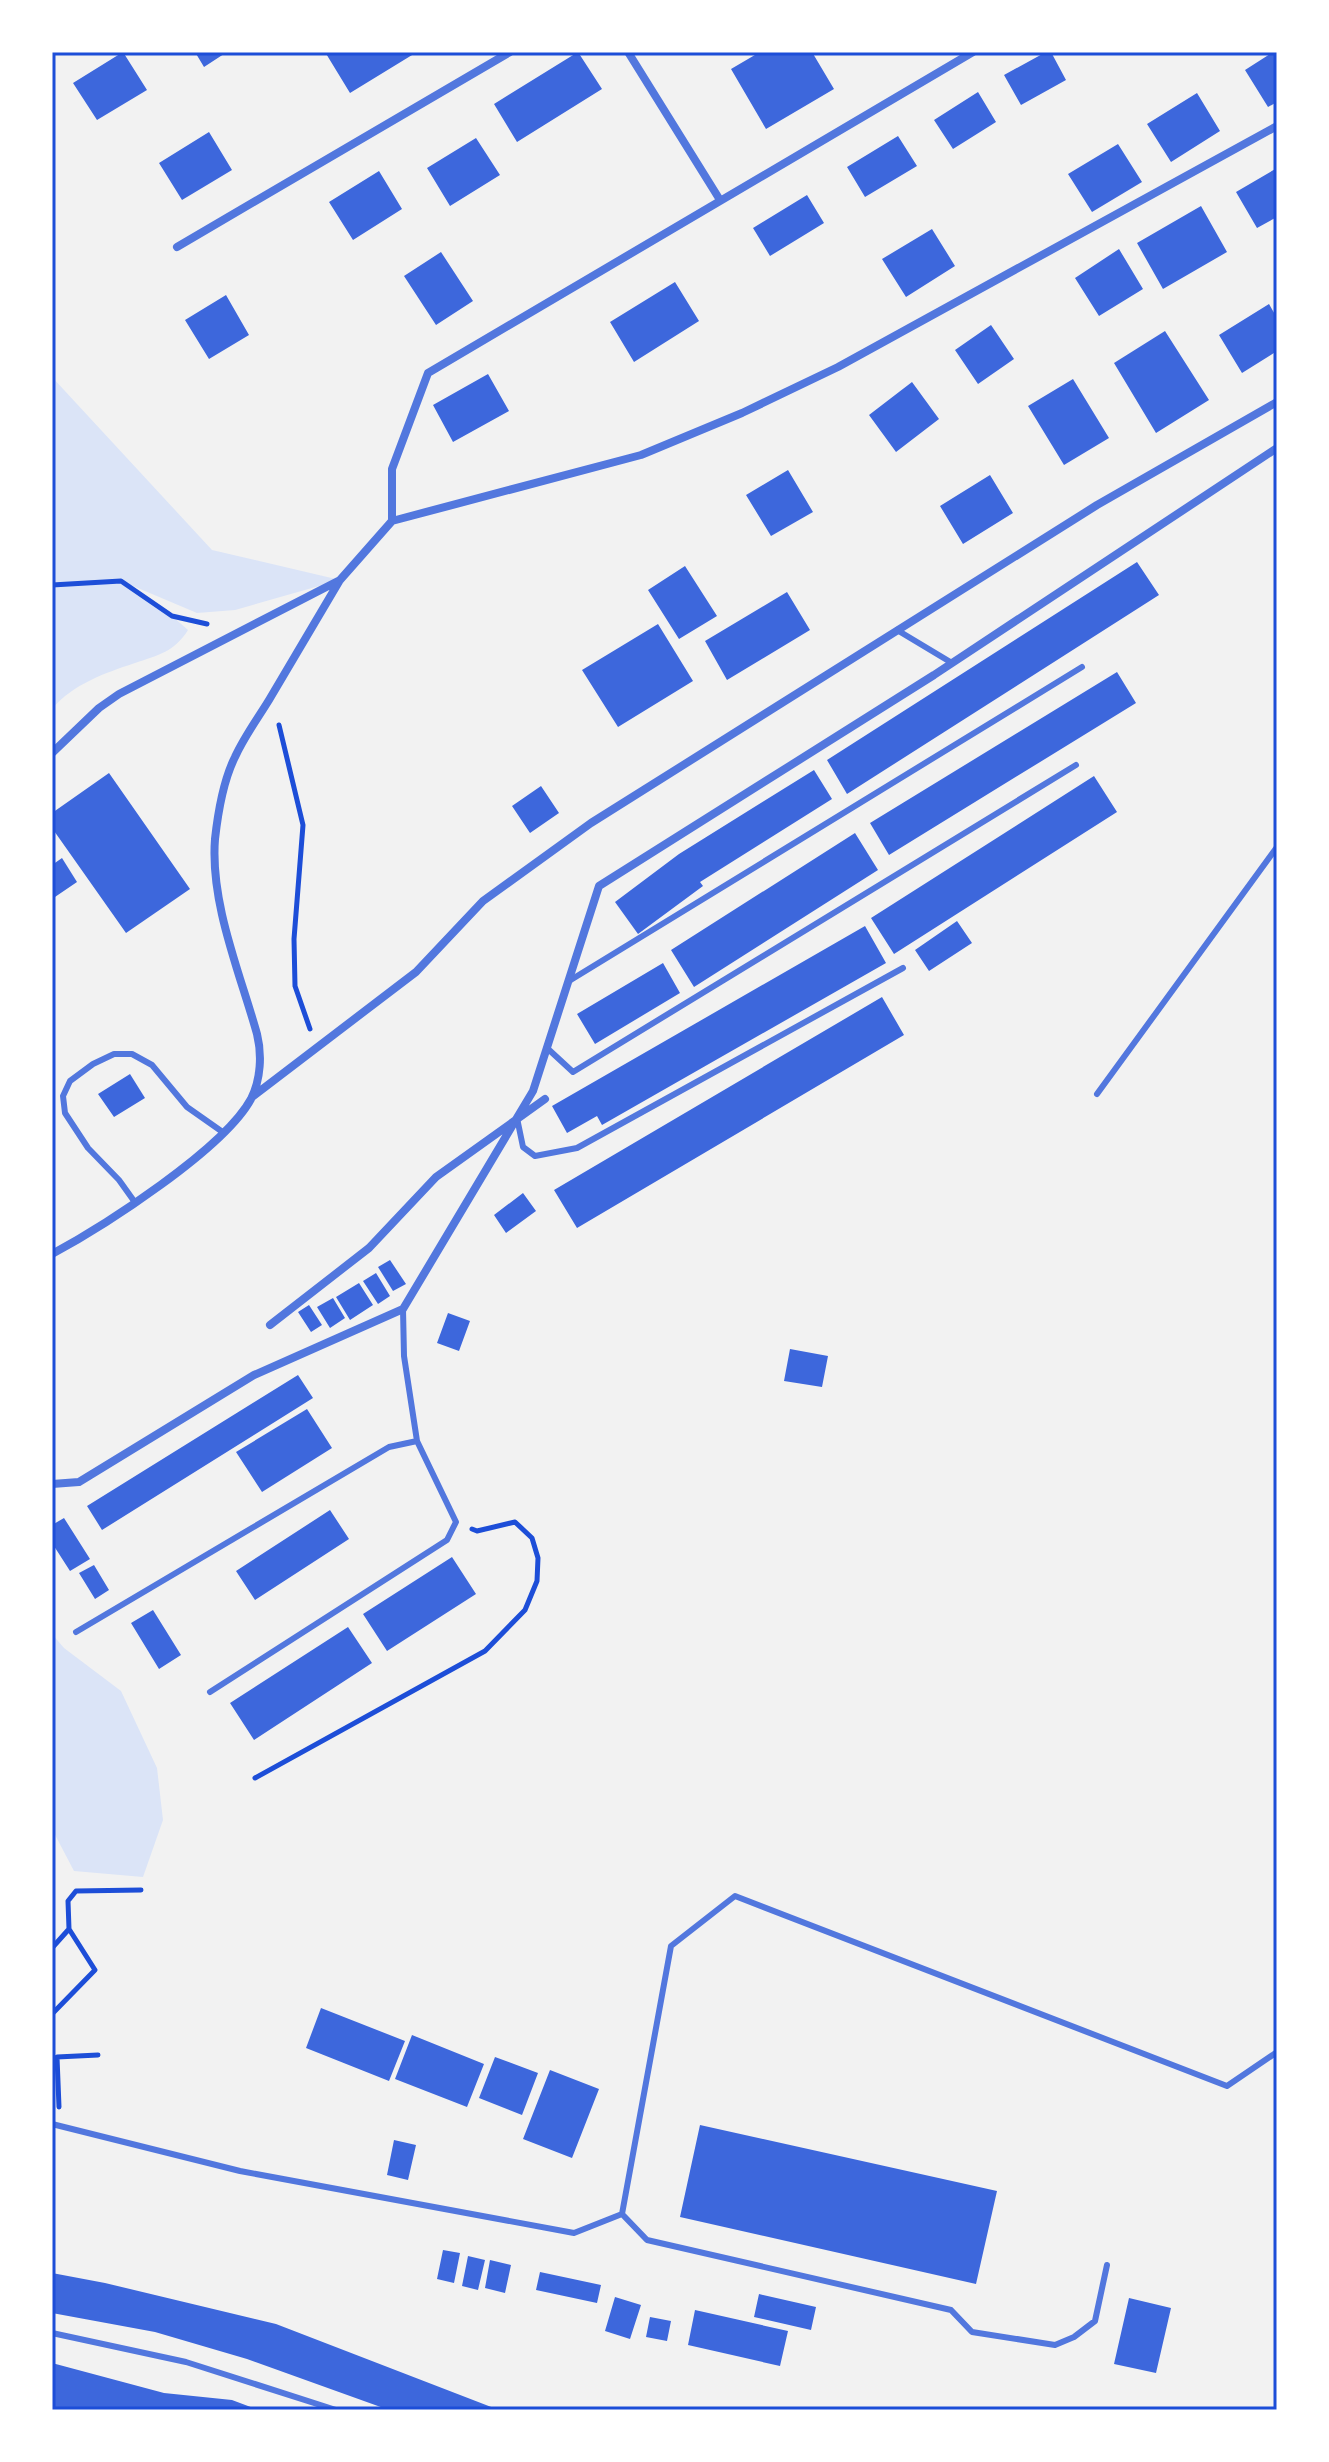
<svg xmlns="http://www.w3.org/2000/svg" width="1329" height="2462" font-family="'Sofia Sans Condensed',sans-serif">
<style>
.green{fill:#dbe4f7}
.building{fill:#3d67dc}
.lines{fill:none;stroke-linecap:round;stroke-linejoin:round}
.path{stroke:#1d4ed8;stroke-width:5}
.service{stroke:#5277de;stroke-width:6}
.minor{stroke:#5277de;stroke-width:8}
.neatline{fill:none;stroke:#1d4ed8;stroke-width:3}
</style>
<rect width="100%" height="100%" fill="#f2f2f2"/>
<!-- green -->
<path class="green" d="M 52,377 L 212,550 L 340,580 L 235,610 L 197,613 L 126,583 L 172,616 L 188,630 C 174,652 159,655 135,663 C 105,673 73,684 52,709 Z
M 52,1634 L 64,1648 L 121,1691 L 157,1768 L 163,1820 L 143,1877 L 74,1871 L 52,1829 Z"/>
<!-- building -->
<path class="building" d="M 123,52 L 147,90 L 97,120 L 73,83 Z
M 195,52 L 227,52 L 204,67 Z
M 325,52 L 417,52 L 350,93 Z
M 578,52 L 602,89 L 517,142 L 494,104 Z
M 760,52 L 812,52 L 834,89 L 766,129 L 731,69 Z
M 1046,52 L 1051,52 L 1066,80 L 1021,105 L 1004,75 Z
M 1273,52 L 1277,52 L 1277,102 L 1268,107 L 1245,70 Z
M 978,92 L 996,122 L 953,149 L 934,120 Z
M 1197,93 L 1220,131 L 1171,162 L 1147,124 Z
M 209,132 L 232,170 L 182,200 L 159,163 Z
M 898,136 L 917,166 L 865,197 L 847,167 Z
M 476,138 L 500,175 L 450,206 L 427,168 Z
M 1118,144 L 1142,182 L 1092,212 L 1068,174 Z
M 1277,168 L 1277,217 L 1257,228 L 1236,192 Z
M 379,171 L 402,209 L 353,240 L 329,202 Z
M 807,195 L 824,223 L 770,256 L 753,228 Z
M 1201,206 L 1227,252 L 1163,289 L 1137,243 Z
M 932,229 L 955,266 L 906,297 L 882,259 Z
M 1119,249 L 1143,289 L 1099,316 L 1075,278 Z
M 441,252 L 473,301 L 436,325 L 404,276 Z
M 675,282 L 699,321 L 634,362 L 610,322 Z
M 226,295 L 249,335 L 209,359 L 185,320 Z
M 1269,304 L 1277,318 L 1277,351 L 1242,373 L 1219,335 Z
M 991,325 L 1014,359 L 978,384 L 955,350 Z
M 1165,331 L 1209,400 L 1156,433 L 1114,363 Z
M 488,374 L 509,411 L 453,442 L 433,405 Z
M 1073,379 L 1109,438 L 1064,465 L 1028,406 Z
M 912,382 L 939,419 L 896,452 L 869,415 Z
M 788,470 L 813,512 L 771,536 L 746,495 Z
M 990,475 L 1013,513 L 963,544 L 940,506 Z
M 1137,562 L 1159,595 L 847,794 L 827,760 Z
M 685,566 L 717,616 L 679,639 L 648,590 Z
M 787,592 L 810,630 L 727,680 L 705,641 Z
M 658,624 L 693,681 L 618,727 L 582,670 Z
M 1117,672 L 1136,703 L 889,855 L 870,823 Z
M 814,770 L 832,799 L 700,882 L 703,886 L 638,934 L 615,902 L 679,854 Z
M 109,773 L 190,889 L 126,933 L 52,828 L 52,813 Z
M 1094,776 L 1117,812 L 894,954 L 871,918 Z
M 541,786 L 559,813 L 530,833 L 512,806 Z
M 855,833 L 878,870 L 694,987 L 671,950 Z
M 62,858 L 77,882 L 52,899 L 52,865 Z
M 957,921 L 972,943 L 929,971 L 915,950 Z
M 865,926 L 886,963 L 602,1125 L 597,1116 L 567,1133 L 552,1106 Z
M 663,963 L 680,993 L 595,1044 L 577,1014 Z
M 882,997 L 904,1035 L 577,1228 L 554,1190 Z
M 130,1074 L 145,1098 L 114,1117 L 98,1094 Z
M 523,1193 L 536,1211 L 506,1233 L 494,1215 Z
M 390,1260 L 406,1284 L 393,1291 L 378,1267 Z
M 376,1273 L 390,1296 L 378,1304 L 363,1281 Z
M 359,1283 L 373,1305 L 350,1320 L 336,1297 Z
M 333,1298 L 345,1318 L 330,1328 L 317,1307 Z
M 309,1305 L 322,1325 L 311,1332 L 298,1312 Z
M 448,1313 L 470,1321 L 459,1351 L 437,1343 Z
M 790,1349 L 828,1356 L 822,1387 L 784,1381 Z
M 298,1375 L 313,1398 L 102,1530 L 87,1506 Z
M 307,1409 L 332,1448 L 262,1492 L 236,1452 Z
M 330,1510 L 349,1539 L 255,1600 L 236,1571 Z
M 64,1518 L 90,1559 L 70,1571 L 52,1543 L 52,1525 Z
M 452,1557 L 476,1594 L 387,1651 L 363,1614 Z
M 94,1565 L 109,1590 L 95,1599 L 79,1573 Z
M 153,1610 L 181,1655 L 159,1669 L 131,1623 Z
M 348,1627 L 372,1663 L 254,1740 L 230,1703 Z
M 321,2008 L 405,2041 L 389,2081 L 306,2048 Z
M 412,2035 L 484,2064 L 467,2107 L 395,2079 Z
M 495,2057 L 538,2073 L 522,2115 L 479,2098 Z
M 550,2070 L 599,2089 L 572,2158 L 523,2139 Z
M 700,2125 L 997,2191 L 976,2284 L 680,2217 Z
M 394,2140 L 416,2145 L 408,2180 L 387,2175 Z
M 443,2250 L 460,2253 L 454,2283 L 437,2279 Z
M 468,2256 L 485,2260 L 478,2290 L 462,2286 Z
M 490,2260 L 511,2265 L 505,2293 L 485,2288 Z
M 540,2272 L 601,2285 L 597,2303 L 536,2290 Z
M 52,2273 L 105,2283 L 276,2324 L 499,2410 L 389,2410 L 247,2359 L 155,2332 L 52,2313 Z
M 759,2294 L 816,2307 L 811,2330 L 754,2317 Z
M 615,2297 L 641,2305 L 630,2339 L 605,2331 Z
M 1129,2298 L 1171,2308 L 1156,2373 L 1114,2364 Z
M 695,2310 L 788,2331 L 780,2366 L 688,2345 Z
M 650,2317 L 671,2321 L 667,2341 L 646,2337 Z
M 52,2363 L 164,2393 L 232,2400 L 259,2410 L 52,2410 Z"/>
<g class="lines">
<!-- path -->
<path class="path" d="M 52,585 L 121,581 L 172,616 L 207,624
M 279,725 L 303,825 L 294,939 L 295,986 L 310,1029
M 255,1778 L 485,1651 L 525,1610 L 537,1581 L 538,1558 L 532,1538 L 515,1522 L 477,1531 L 472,1529
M 52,1948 L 69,1929
M 52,2014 L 95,1970 L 69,1929 L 68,1901 L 76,1891 L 141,1890
M 59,2107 L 57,2057 L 98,2055"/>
<!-- service -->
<path class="service" d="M 897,630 L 952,663
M 569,981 L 1082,667
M 547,1048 L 573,1072 L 1076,765
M 1097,1094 L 1277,847
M 517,1118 L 523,1147 L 535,1156 L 577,1148 L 903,968
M 134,1201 L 119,1180 L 88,1148 L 65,1113 L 63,1096 L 70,1081 L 93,1064 L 114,1054 L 132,1054 L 152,1065 L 187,1107 L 224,1133
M 76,1632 L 389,1447 L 417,1441
M 210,1692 L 447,1540 L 456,1522 L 417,1441 L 404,1356 L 403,1309
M 52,2124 L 240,2171 L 574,2233 L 622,2214 L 671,1946 L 735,1896 L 1227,2086 L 1277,2052
M 622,2214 L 647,2240 L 951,2310 L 972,2332 L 1055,2345 L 1074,2337 L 1095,2321 L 1107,2265
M 52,2333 L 186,2362 L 336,2410"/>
<!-- minor -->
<path class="minor" d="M 628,52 L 720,200
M 177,247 L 510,52
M 392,521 L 641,455 L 742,413 L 838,367 L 1277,126
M 392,521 L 392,469 L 428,373 L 973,52
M 52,753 L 99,708 L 119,694 L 340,580 L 392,521
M 252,1097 L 416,972 L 483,901 L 591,823 L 1097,505 L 1277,402
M 52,1254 C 104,1226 224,1149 251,1099 C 261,1079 262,1054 257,1034 C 240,973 210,903 215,839 C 218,812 223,781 235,757 C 244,737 258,718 269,700 C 293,660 316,620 340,580
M 270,1325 L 369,1248 L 436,1177 L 545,1099
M 52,1484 L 79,1482 L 254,1375 L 403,1309 L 533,1091 L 599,886 L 934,675 L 1277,448"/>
</g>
<!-- border -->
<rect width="1329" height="2462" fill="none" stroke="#ffffff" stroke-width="108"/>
<rect x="54" y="54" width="1221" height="2354" class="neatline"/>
</svg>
